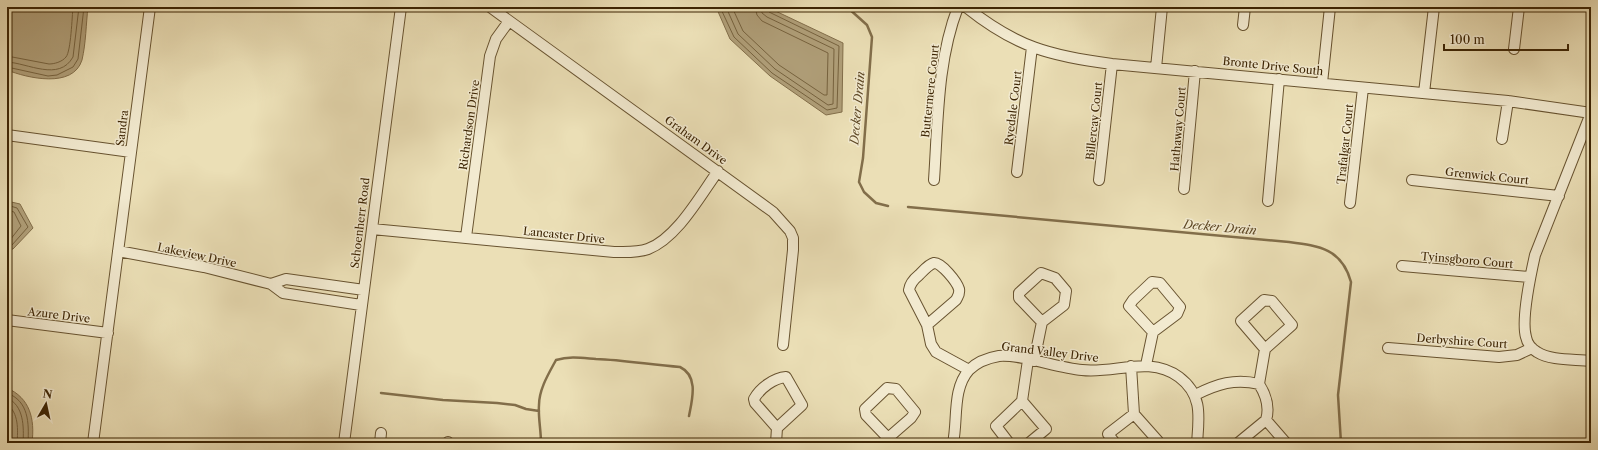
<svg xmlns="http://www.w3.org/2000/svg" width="1598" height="450" font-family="'Libre Caslon Text',serif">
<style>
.water{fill:#b09f79;stroke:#826e4a}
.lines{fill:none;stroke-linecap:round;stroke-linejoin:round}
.shore{stroke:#76623e;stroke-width:1}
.stream{stroke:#826e4a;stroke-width:2.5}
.minor-casing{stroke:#685330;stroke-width:12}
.minor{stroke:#f2ead0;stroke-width:10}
.labels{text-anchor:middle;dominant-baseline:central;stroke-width:3;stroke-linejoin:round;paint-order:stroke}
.street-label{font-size:11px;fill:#3c2403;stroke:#f2ead0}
.water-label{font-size:12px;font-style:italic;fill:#5f4926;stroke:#f2ead0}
</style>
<rect width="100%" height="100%" fill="#ebdfb6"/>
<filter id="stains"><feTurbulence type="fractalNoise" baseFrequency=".005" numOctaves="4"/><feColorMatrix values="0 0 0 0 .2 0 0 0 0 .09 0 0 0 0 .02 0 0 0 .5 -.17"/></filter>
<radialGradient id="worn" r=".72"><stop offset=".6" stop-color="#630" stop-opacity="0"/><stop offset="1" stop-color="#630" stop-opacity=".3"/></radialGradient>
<!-- water -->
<path class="water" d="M 7,7 L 88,7 C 86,24 86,43 82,60 C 73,89 27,78 7,70 Z
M 716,7 L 767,7 L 843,43 L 842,112 L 826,115 L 770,76 L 730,39 Z
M 7,201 L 20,204 L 33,228 L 13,249 L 7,250 Z
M 7,388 C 30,398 35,419 32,443 L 7,443 Z"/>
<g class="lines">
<!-- shore -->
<path class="shore" d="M 720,7 L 734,37 L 772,73 L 827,110 L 837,108 L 839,46 L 769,12 L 766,7
M 726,7 L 738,34 L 775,69 L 828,105 L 833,104 L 834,49 L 767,17 L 762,13 L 761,7
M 732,7 L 743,31 L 779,65 L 824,95 L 827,95 L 828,53 L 762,21 L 757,15 L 755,7
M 7,56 L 49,64 C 54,64 62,62 66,57 C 71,51 72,17 73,7
M 7,62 C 28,63 59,82 73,57 L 79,7
M 7,67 L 48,76 L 57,75 L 73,67 L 78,59 L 84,7
M 7,205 L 17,208 L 28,227 L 12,245 L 7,246
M 7,210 L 14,212 L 21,226 L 10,240 L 7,241
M 7,393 C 29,401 29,423 28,443
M 7,398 C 24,405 24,427 23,443
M 7,404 C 19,413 18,430 17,443"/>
<!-- stream -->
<path class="stream" d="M 847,7 L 867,25 L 872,37 L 863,158 L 859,182 L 864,192 L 876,203 L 888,206
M 908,207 L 1289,242 C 1320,246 1342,249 1351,282 L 1338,395 L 1341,443
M 381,393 L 443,400 L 497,403 L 515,405 L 526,409 L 539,411
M 541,443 C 541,430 538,417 539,405 C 539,389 549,373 556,360 C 570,356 582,358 596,359 C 624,360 652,365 680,367 C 699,376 692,400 689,416"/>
<defs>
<path id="minor" d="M 490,7 L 773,212 L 790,231 L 793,238 L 793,250 L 783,345
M 966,7 C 1016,47 1050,56 1112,64 L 1508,101 L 1591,113
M 1243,25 L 1245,7
M 1514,49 L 1519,7
M 1156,68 L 1162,7
M 1322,83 L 1330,7
M 1424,93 L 1434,7
M 1591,113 L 1535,255 C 1531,273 1521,320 1526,337 C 1527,343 1532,349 1537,352 C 1551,361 1574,359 1591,361
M 7,135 L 131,152
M 1502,139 L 1508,101
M 1017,172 L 1032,47
M 934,180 C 938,122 937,61 958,7
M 1099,180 L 1112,64
M 1412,180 L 1559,196
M 1184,189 L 1195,71
M 1268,201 L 1279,79
M 1350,203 L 1363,88
M 372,229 L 614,252 C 626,252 637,253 648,249 C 677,238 700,196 718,171
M 466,237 L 490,56 L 496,39 L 509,21
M 118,251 L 204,267 L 271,284
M 1402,266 L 1530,277
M 361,305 L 283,293 L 271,284 L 286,279 L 364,290
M 7,320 L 108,333
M 927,325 L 909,290 C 910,283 914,279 919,275 C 923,271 929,264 934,263 C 941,262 957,282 959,289 C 960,294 958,296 956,300 L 927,325 L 931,344 L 936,352 L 969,370
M 1388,348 L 1499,357 L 1517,355 L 1532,348
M 1034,361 L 1042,322 L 1064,305 L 1066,291 L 1055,278 L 1041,273 L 1019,293 L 1019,298 L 1042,322
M 1146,365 L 1153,332 L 1177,314 L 1180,307 L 1160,283 L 1152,282 L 1133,300 L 1129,306 L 1153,332
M 1131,366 L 1134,414 L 1158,441 L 1154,443
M 1259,384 L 1265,349 L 1292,325 L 1272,301 L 1264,300 L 1241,321 L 1265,349
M 1195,395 C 1217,384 1235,378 1259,384 C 1266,395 1270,407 1266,420 L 1238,443
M 1022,401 L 1046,429 L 1029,443
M 1266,420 L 1286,443
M 93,443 L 150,7
M 344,443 L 401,7
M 380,443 L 381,433
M 448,443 L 448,442
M 776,443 L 777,428 L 802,405 L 786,377 C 774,378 760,388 754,399 L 755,403 L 777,428
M 887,443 L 888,438 L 911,418 L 915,412 L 896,389 L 887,388 L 865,409 L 866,415 L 888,438
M 953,443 C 958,420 952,389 969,370 C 977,362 987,358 999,356 C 1022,354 1057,368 1082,370 C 1115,374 1149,355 1179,377 C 1203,395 1199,417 1197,443
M 1009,443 L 996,426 L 1022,401 L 1028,360
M 1115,443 L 1108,434 L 1134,414"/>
</defs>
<!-- minor casing -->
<use href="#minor" class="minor-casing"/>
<!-- minor -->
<use href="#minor" class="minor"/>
</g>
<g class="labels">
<!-- street labels -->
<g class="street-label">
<text transform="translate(1273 66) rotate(6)">Bronte Drive South</text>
<text transform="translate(930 91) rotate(-84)">Buttermere Court</text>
<text transform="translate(1013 108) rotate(-83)">Ryedale Court</text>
<text transform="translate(1094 121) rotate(-84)">Billercay Court</text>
<text transform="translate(469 125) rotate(-82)">Richardson Drive</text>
<text transform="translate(122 128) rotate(-83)">Sandra</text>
<text transform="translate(1178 129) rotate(-85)">Hathaway Court</text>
<text transform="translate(696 140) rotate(36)">Graham Drive</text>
<text transform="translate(1345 144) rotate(-84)">Trafalgar Court</text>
<text transform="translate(1487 176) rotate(6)">Grenwick Court</text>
<text transform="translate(360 223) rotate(-83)">Schoenherr Road</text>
<text transform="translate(564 235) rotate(6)">Lancaster Drive</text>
<text transform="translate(197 255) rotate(12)">Lakeview Drive</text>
<text transform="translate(1467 260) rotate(5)">Tyinsgboro Court</text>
<text transform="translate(59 315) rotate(7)">Azure Drive</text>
<text transform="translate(1462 341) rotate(4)">Derbyshire Court</text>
<text transform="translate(1050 352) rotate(7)">Grand Valley Drive</text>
</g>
<!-- water labels -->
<g class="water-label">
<text transform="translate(857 108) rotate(-85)">Decker Drain</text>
<text transform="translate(1220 227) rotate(5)">Decker Drain</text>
</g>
</g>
<!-- margin -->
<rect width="1598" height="450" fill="none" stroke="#ebdfb6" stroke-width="24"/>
<rect x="8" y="8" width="1582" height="434" fill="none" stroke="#3c2403" stroke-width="2"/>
<rect x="12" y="12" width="1574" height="426" fill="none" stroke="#3c2403"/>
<!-- north arrow -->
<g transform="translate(46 404) rotate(9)" stroke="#f2ead0" stroke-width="3" paint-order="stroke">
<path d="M0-3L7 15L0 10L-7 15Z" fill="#3c2403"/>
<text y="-6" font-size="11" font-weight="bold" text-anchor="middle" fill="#3c2403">N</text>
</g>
<!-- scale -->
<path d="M1444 44v6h124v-6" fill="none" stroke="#3c2403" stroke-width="2"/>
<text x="1450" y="44" font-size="12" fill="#3c2403" stroke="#f2ead0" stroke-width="3" paint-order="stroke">100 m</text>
<rect width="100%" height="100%" filter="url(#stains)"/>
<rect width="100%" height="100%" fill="url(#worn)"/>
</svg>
